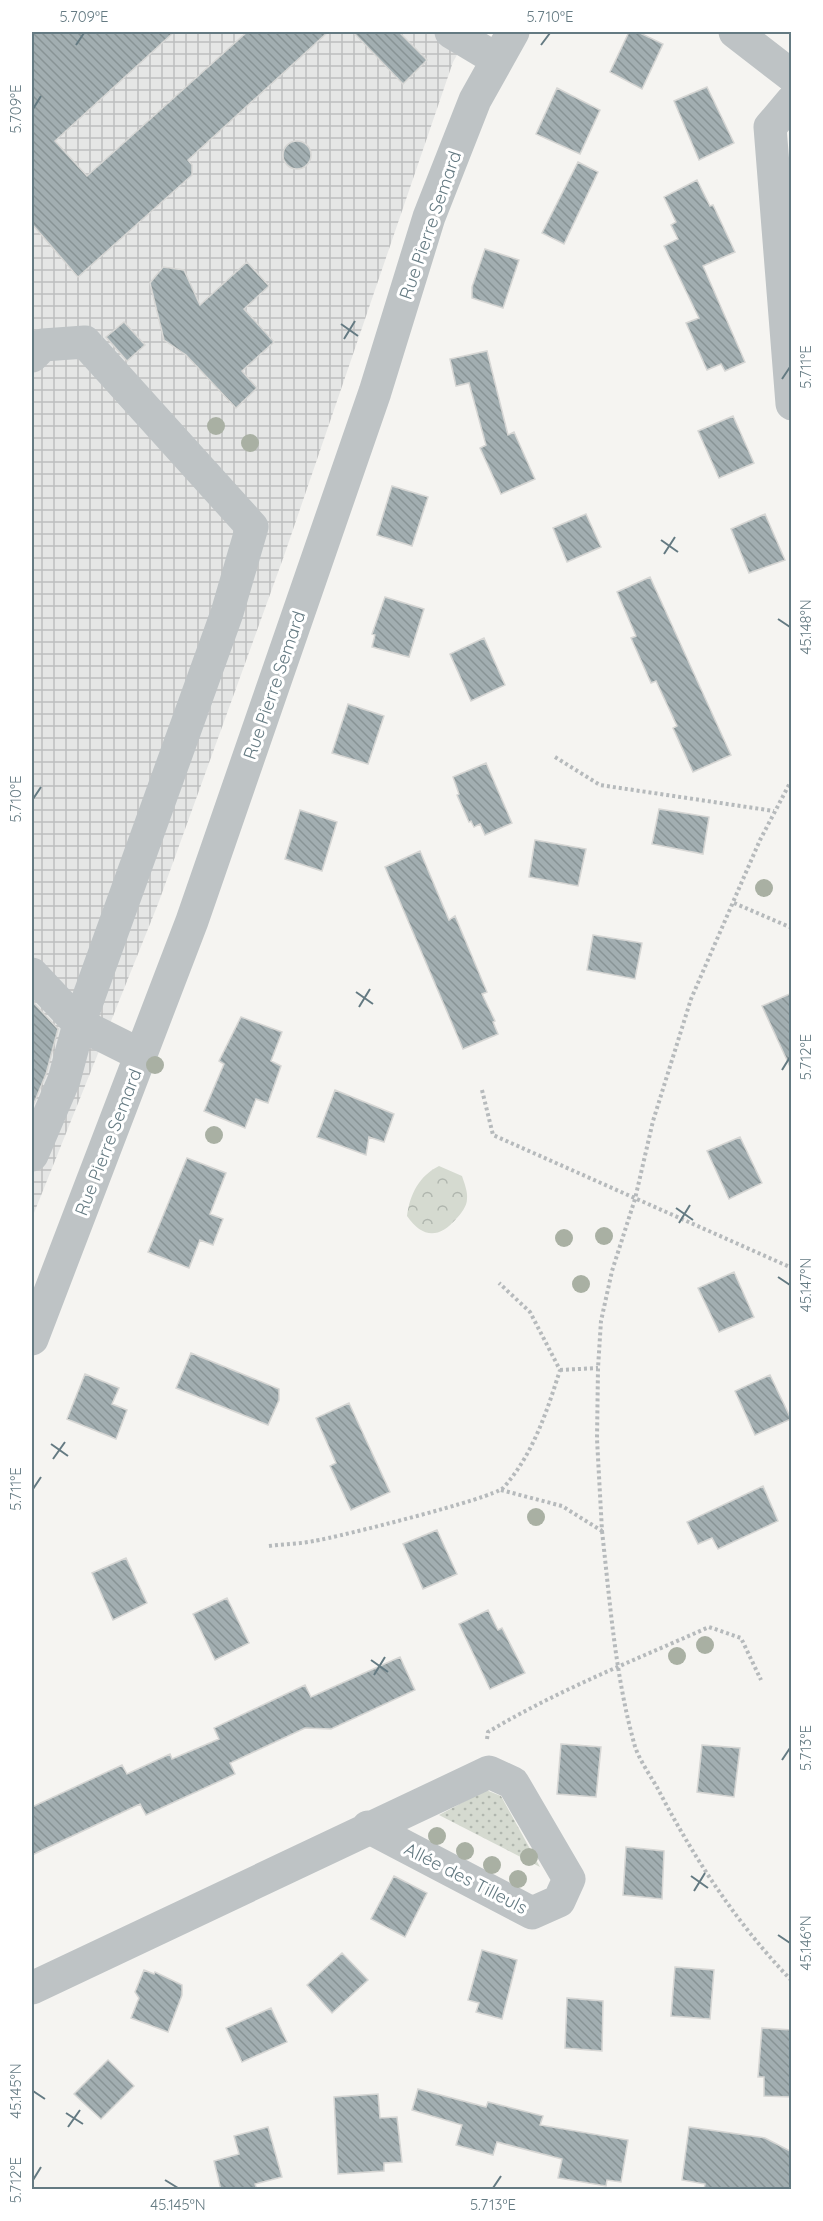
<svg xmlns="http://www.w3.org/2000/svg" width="823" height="2221" font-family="Quicksand,sans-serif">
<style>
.industrial{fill:url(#industrial-grid)}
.grass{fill:url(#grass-dots)}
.park{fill:url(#park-crowns)}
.building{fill:url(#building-back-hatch);stroke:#d6d6d4;stroke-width:1.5}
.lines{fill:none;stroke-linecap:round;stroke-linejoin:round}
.path{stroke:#b6babc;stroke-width:4;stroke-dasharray:3 3;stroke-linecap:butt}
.minor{stroke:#bec3c5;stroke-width:33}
.tree{fill:#a9b0a3}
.ticks{fill:none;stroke:#647a82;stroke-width:2}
.labels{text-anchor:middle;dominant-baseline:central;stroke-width:6;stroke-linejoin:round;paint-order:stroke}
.street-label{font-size:18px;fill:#647a82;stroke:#fff}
.neatline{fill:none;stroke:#647a82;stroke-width:2}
.ticks-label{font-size:15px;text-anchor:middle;fill:#647a82}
</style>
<defs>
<pattern id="industrial-grid" width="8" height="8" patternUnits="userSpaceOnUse" patternTransform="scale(1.5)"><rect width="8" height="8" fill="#e5e6e5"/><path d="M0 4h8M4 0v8" fill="none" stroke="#bdbfbf"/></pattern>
<pattern id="grass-dots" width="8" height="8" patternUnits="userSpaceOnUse" patternTransform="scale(1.5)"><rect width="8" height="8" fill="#d5dad0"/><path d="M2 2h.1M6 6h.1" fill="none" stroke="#b0b6ae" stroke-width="1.8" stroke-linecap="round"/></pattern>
<pattern id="park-crowns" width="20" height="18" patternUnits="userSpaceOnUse" patternTransform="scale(1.5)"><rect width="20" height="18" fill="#d5dad0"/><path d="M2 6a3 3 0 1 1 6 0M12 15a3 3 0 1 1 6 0" fill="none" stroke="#b0b6ae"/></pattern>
<pattern id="building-back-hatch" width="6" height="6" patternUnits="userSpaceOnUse" patternTransform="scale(1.5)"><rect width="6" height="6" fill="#a2aeb1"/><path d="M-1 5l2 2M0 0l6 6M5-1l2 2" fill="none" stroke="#889395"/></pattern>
</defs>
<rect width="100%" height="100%" fill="#f5f4f1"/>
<!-- industrial -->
<path class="industrial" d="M 32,32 L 470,32 L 453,62 L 285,553 L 158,904 L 32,1218 Z"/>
<!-- grass -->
<path class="grass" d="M 486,1790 L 501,1796 L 540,1867 L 439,1815 Z"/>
<!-- park -->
<path class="park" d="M 439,1166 L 462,1176 C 464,1182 468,1192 467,1199 C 467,1206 461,1214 456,1219 C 439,1239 422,1238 407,1216 C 410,1194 419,1176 439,1166 Z"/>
<!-- building -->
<path class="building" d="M 32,32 L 174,32 L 55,141 L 87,176 L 247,32 L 328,32 L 188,160 L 192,165 L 192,175 L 78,277 L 32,224 Z
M 353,32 L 399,32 L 427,60 L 403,84 Z
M 629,32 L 638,32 L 663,44 L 642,89 L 610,72 Z
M 707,87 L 734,143 L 699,160 L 674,101 Z
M 557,88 L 600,110 L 580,154 L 536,134 Z
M283 155a14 14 0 1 1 28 0a14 14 0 1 1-28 0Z
M 578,162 L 598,172 L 564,244 L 542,233 Z
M 697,180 L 710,206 L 713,205 L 735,252 L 703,266 L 745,362 L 725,371 L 721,364 L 707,370 L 686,323 L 699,318 L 664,246 L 678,239 L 671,225 L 676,222 L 664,197 Z
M 485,249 L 519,260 L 503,308 L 472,298 L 472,287 Z
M 247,262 L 269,286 L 244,309 L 274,342 L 242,371 L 257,388 L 236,408 L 186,355 L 164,340 L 150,283 L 163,267 L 184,270 L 200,305 Z
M 124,322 L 145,345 L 127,361 L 106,337 Z
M 487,351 L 508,435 L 514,432 L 535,479 L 501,494 L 480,448 L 486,445 L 469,383 L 456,386 L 450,359 Z
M 733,416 L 754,463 L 719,478 L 698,431 Z
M 392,486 L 428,497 L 412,546 L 377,535 Z
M 586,514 L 601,547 L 567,562 L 553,528 Z
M 765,514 L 785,560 L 749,573 L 731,529 Z
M 650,577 L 731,755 L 693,772 L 673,728 L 677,726 L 656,681 L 651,683 L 631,638 L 636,636 L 617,592 Z
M 385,597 L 424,609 L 409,657 L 372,647 L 375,635 L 372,634 Z
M 484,638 L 505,685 L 471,701 L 450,654 Z
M 348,704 L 384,716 L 368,764 L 332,753 Z
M 486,763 L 512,823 L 485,835 L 480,824 L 474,827 L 471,821 L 469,822 L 457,795 L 459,794 L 453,777 Z
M 659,809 L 709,817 L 703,854 L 652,844 Z
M 300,810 L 337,822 L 322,871 L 285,859 Z
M 535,840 L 586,849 L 578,886 L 529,877 Z
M 420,851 L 449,920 L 455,916 L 487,992 L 482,994 L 495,1021 L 493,1022 L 498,1034 L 463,1049 L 385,867 Z
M 593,935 L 642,943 L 635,979 L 587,970 Z
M 792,993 L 792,1071 L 762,1006 Z
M 32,1001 L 58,1029 L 46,1074 L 32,1108 Z
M 241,1017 L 282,1032 L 271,1061 L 281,1066 L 268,1103 L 256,1099 L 245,1128 L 204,1111 L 224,1064 L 219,1061 Z
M 335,1090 L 394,1114 L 384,1142 L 369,1137 L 366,1155 L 317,1137 Z
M 740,1137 L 762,1183 L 729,1199 L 707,1151 Z
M 187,1158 L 226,1173 L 210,1214 L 223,1219 L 213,1245 L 200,1240 L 189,1268 L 148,1252 Z
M 734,1272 L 754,1317 L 719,1332 L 698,1288 Z
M 191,1353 L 279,1389 L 279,1400 L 268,1425 L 176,1388 Z
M 85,1374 L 119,1388 L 112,1404 L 127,1410 L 116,1439 L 67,1419 Z
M 770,1375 L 791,1419 L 755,1435 L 735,1391 Z
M 349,1403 L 390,1492 L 351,1510 L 330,1466 L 336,1463 L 316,1418 Z
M 763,1486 L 778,1521 L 718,1549 L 712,1538 L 698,1544 L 687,1522 Z
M 437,1530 L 457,1574 L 423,1589 L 403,1544 Z
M 126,1558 L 147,1603 L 113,1620 L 92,1573 Z
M 227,1598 L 249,1643 L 215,1660 L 193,1614 Z
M 488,1610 L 498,1630 L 502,1628 L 525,1673 L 490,1689 L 459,1624 Z
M 400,1657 L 415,1690 L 331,1729 L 305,1728 L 230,1763 L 235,1774 L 146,1815 L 140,1804 L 32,1855 L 32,1807 L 122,1765 L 127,1774 L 170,1754 L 172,1759 L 219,1739 L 214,1728 L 305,1685 L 311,1697 Z
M 561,1744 L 601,1747 L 596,1797 L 557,1794 Z
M 702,1745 L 740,1748 L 734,1797 L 697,1792 Z
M 626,1847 L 664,1851 L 662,1899 L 623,1895 Z
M 394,1876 L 427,1893 L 405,1937 L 371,1919 Z
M 482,1950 L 517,1960 L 502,2019 L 476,2012 L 479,2003 L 468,2000 Z
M 342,1953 L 368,1980 L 332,2013 L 307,1985 Z
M 675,1967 L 714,1970 L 710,2019 L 671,2016 Z
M 144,1970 L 154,1974 L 155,1972 L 182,1985 L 182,1995 L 168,2032 L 131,2018 L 139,1998 L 135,1992 Z
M 567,1998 L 603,2001 L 602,2051 L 565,2048 Z
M 271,2008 L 287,2042 L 242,2062 L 226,2028 Z
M 762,2028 L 792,2030 L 792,2097 L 764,2096 L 764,2077 L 758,2077 Z
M 108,2060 L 134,2086 L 101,2119 L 74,2094 Z
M 418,2089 L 486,2107 L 488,2102 L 543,2116 L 540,2125 L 628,2140 L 621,2182 L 607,2180 L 606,2186 L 558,2178 L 562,2159 L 497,2142 L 493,2155 L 456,2145 L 462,2125 L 412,2110 Z
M 378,2094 L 380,2118 L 397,2117 L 402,2162 L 384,2163 L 384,2171 L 338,2174 L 334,2097 Z
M 268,2127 L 282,2177 L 255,2184 L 257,2190 L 221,2190 L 214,2161 L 239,2154 L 234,2136 Z
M 689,2127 L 765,2138 L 792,2152 L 792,2190 L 704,2190 L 705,2184 L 682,2180 Z"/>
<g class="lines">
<!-- path -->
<path class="path" d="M 555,757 L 600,785 L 774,811
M 734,903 L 792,928
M 482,1090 L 493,1135 L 792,1268
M 560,1370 L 598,1368
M 501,1490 L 562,1506 L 602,1531 L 597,1439 L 598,1368 L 601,1321 L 612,1271 L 635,1199 L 653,1121 L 691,999 L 760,840 L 792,779
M 602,1531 C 610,1602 615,1674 634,1743 C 638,1759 651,1776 659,1791 C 695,1860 738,1925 792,1981
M 269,1546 C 284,1544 299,1544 314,1541 C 338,1537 494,1498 503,1488 C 533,1455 547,1411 560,1370 L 530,1312 L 499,1283
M 487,1739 L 488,1732 C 558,1690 635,1660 709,1627 L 741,1638 L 761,1680"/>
<!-- minor -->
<path class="minor" d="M 451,32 L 496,59
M 735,32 L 792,76
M 792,101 L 770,127 L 792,404
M 32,356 L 43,345 L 85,342 L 252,527 L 227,613 L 79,1024 L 64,1080 L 32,1155
M 32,974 L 79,1024 L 141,1055
M 32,1339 L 192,921 L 375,392 L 429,217 L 475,100 L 513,32
M 32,1988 L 489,1772 L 513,1783 L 569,1879 L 559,1901 L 532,1913 L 368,1827"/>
</g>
<!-- trees -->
<g class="tree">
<circle cx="216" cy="426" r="9"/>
<circle cx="250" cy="443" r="9"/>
<circle cx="764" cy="888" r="9"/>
<circle cx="155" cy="1065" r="9"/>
<circle cx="214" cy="1135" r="9"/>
<circle cx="604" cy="1236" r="9"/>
<circle cx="564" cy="1238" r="9"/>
<circle cx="581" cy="1284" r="9"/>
<circle cx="536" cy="1517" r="9"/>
<circle cx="705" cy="1645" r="9"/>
<circle cx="677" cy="1656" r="9"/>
<circle cx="437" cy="1836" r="9"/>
<circle cx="465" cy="1851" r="9"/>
<circle cx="529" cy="1857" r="9"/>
<circle cx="492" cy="1865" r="9"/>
<circle cx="518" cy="1879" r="9"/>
</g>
<!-- ticks -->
<path class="ticks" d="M 76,45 L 84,33M 541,45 L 550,33M 33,109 L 41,96M 341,324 L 358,336M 344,339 L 355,321M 782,379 L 790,367M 661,540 L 678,552M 664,554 L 675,537M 778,619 L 790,627M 33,799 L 41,787M 356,992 L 373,1004M 359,1007 L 370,989M 782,1070 L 790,1057M 676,1208 L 693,1220M 679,1223 L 690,1205M 778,1277 L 790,1285M 51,1444 L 68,1456M 53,1459 L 65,1442M 33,1489 L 41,1477M 371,1660 L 388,1672M 374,1675 L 385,1657M 782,1760 L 790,1748M 691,1876 L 708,1888M 694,1891 L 705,1873M 778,1935 L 790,1943M 33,2091 L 45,2099M 66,2113 L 83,2124M 68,2127 L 80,2110M 33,2180 L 41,2167M 165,2180 L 178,2188M 493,2188 L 501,2176"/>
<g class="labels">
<!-- street labels -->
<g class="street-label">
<text transform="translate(430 225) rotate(-71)">Rue Pierre Semard</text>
<text transform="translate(274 685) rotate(-71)">Rue Pierre Semard</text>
<text transform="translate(108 1142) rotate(-69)">Rue Pierre Semard</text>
<text transform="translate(466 1878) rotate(27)">Allée des Tilleuls</text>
</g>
</g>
<!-- border -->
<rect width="823" height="2221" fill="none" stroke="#ffffff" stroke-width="66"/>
<rect x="33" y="33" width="757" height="2155" class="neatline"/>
<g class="ticks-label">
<text x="84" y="22">5.709°E</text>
<text x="550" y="22">5.710°E</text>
<text transform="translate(16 109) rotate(-90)" y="5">5.709°E</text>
<text transform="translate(806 367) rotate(-90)" y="5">5.711°E</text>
<text transform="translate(806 627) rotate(-90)" y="5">45.148°N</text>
<text transform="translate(16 799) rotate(-90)" y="5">5.710°E</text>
<text transform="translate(806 1057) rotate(-90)" y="5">5.712°E</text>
<text transform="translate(806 1285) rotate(-90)" y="5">45.147°N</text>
<text transform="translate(16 1489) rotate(-90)" y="5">5.711°E</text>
<text transform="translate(806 1748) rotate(-90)" y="5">5.713°E</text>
<text transform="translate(806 1943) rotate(-90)" y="5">45.146°N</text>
<text transform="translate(16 2091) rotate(-90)" y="5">45.145°N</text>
<text transform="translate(16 2180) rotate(-90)" y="5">5.712°E</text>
<text x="178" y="2210">45.145°N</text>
<text x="493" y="2210">5.713°E</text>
</g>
</svg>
